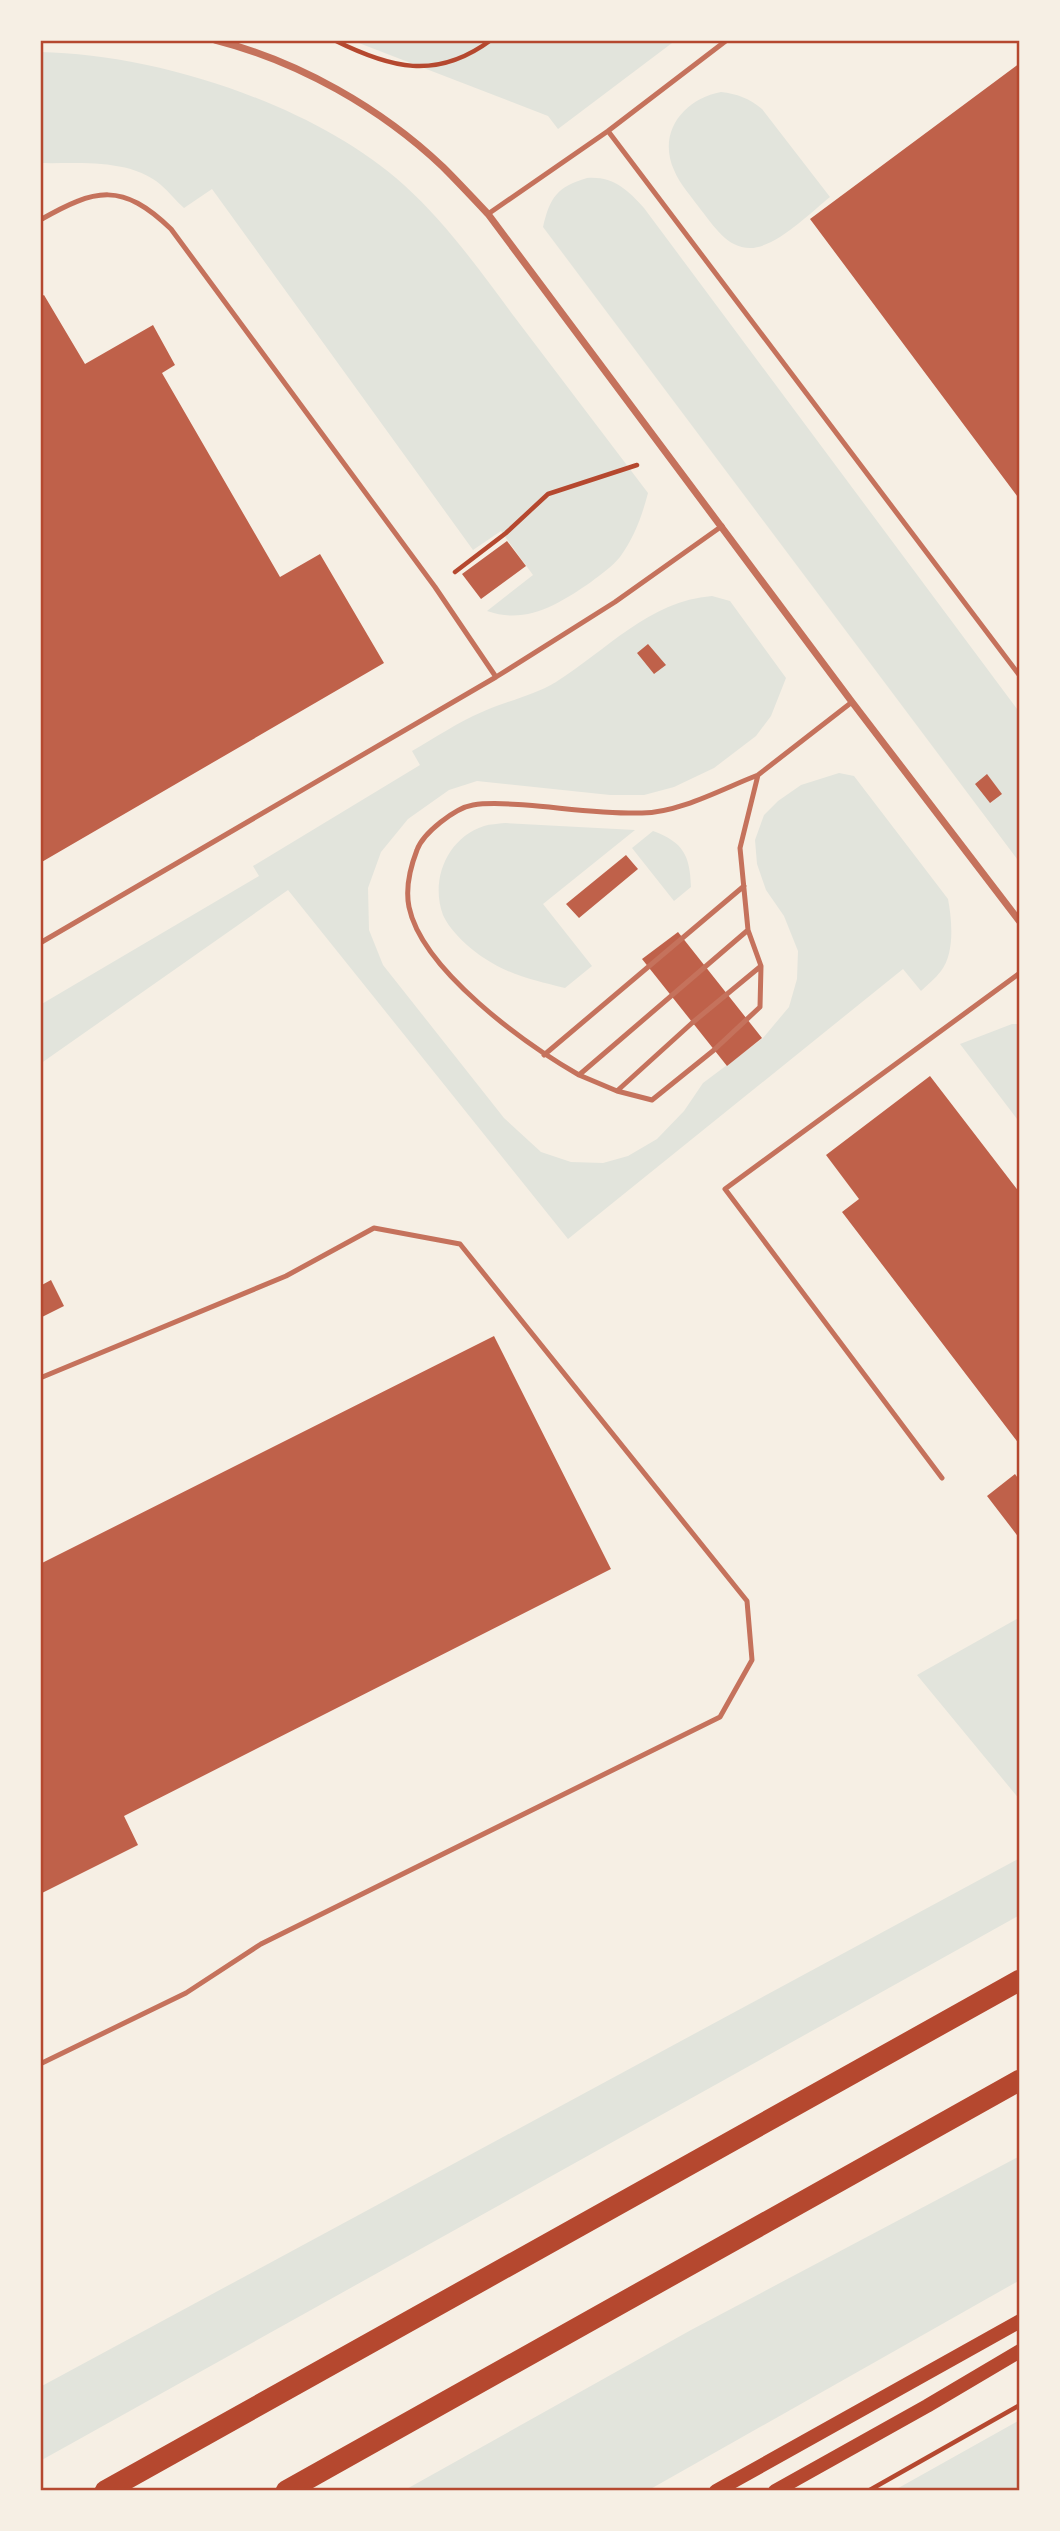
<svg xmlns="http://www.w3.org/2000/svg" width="1060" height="2531" font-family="Helvetica,sans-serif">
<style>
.green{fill:#e2e4dc}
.building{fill:#bf614a}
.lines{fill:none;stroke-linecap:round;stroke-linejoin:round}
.path{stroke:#b5482f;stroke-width:4.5}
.service{stroke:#c5725c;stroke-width:5}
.minor{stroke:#c5725c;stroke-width:7}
.secondary{stroke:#b5482f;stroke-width:14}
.motorway{stroke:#b5482f;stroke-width:21}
.neatline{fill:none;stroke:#b5482f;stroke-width:2.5}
</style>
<rect width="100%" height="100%" fill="#f6efe4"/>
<!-- green -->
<path class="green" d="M 351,40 L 676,40 L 558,129 L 548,116 Z
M 40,52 C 158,54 315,105 404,185 C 447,224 481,272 516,319 C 560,377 604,435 648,493 C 642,516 634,538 620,557 C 612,567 601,574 591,582 C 559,604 526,625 487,611 L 533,575 L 501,531 L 473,550 L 212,189 L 184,208 C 176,201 169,192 161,185 C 130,158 78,164 40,163 Z
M 721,92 C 737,94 749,98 762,109 L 830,197 C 811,212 776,248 750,248 C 727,248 714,226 701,210 C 692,197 680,185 674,170 C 657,132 684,99 721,92 Z
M 587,178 C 613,176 628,190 644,208 L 1020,713 L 1020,863 L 543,227 C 550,197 557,187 587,178 Z
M 712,596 L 730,601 L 786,678 L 771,716 L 756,736 L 714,768 L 674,787 L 644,795 L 610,795 L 477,781 L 449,790 L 408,819 L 381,852 L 368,888 L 369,930 L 383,965 L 504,1118 L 541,1152 L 571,1162 L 603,1163 L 628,1156 L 657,1139 L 684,1111 L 703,1083 L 763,1038 L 789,1007 L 797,979 L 798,951 L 784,916 L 766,890 L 757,864 L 755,840 L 764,815 L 778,801 L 801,785 L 839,773 L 854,776 L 948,899 C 952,920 955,953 941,971 C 935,979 927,985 921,991 L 903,969 L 568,1239 L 288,890 L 40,1064 L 40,1005 L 259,876 L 253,866 L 420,765 L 412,751 C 435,738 458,722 482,712 C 506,701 533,696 556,682 C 607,650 649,601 712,596 Z
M 505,823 L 635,830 L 543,904 L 592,966 L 565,988 C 536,981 509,975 484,958 C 470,949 450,931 443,915 C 430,880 447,838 484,826 C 490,824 498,824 505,823 Z
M 653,831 C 683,842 690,855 691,887 L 674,901 L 632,848 Z
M 1012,1024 L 1020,1024 L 1020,1123 L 960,1044 Z
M 1020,1617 L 1020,1800 L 917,1675 Z
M 1020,1858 L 1020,1915 L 40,2461 L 40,2387 Z
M 1020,2156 L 1020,2280 L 647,2491 L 403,2491 L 691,2330 Z
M 1020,2420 L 1020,2491 L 893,2491 Z"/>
<!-- building -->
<path class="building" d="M 1020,63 L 1020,500 L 810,219 Z
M 44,295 L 85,364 L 153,325 L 175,365 L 162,373 L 280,577 L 320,554 L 384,663 L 40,863 L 40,297 Z
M 507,541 L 526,566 L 481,599 L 462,574 Z
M 648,644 L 666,665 L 654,674 L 637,653 Z
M 987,774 L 1002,794 L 990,803 L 975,784 Z
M 626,855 L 638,869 L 579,918 L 566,904 Z
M 678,932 L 762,1038 L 727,1066 L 642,959 Z
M 930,1076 L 1020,1193 L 1020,1445 L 842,1212 L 859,1199 L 826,1155 Z
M 51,1280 L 64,1306 L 40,1318 L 40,1286 Z
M 494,1336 L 611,1569 L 124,1816 L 138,1845 L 40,1894 L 40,1564 Z
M 1015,1474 L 1020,1481 L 1020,1539 L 987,1496 Z"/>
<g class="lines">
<!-- path -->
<path class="path" d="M 334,40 C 390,68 436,81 491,40
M 455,572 L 506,533 L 548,494 L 637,465
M 868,2491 L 1020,2405"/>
<!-- service -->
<path class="service" d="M 608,131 L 1020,676
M 488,214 L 608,131 L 727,40
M 40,220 C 96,188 122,182 171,229 L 435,587 L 496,677 L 40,943
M 496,677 L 615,602 L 722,526
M 758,775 L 740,848 L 748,930 L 579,1075 C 525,1044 422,970 409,907 C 405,887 410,868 417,850 C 423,833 455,808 473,805 C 491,802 509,804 526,805 C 564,808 604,814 642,813 C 679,813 724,788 758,775 Z
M 758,775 L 852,702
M 544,1055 L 744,886
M 579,1075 L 617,1091 L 692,1023 L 761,966 L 748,930
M 617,1091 L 652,1100 L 714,1050 L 760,1007 L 761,966
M 40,1378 L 286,1276 L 374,1228 L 460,1244 L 747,1601 L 752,1660 L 720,1717 L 261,1944 L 186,1993 L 40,2064
M 942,1478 L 725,1189 L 1020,973"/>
<!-- minor -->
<path class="minor" d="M 215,40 C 298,61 381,108 443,167 C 458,182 473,198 488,214 L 852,702 L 1020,922"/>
<!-- secondary -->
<path class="secondary" d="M 716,2491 L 1020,2321
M 775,2491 L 927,2406 L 1020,2351"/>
<!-- motorway -->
<path class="motorway" d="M 105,2491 L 1020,1980
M 286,2491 L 1020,2080"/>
</g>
<!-- border -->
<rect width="1060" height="2531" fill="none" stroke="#f6efe4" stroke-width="84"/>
<rect x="42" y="42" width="976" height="2447" class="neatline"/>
</svg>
